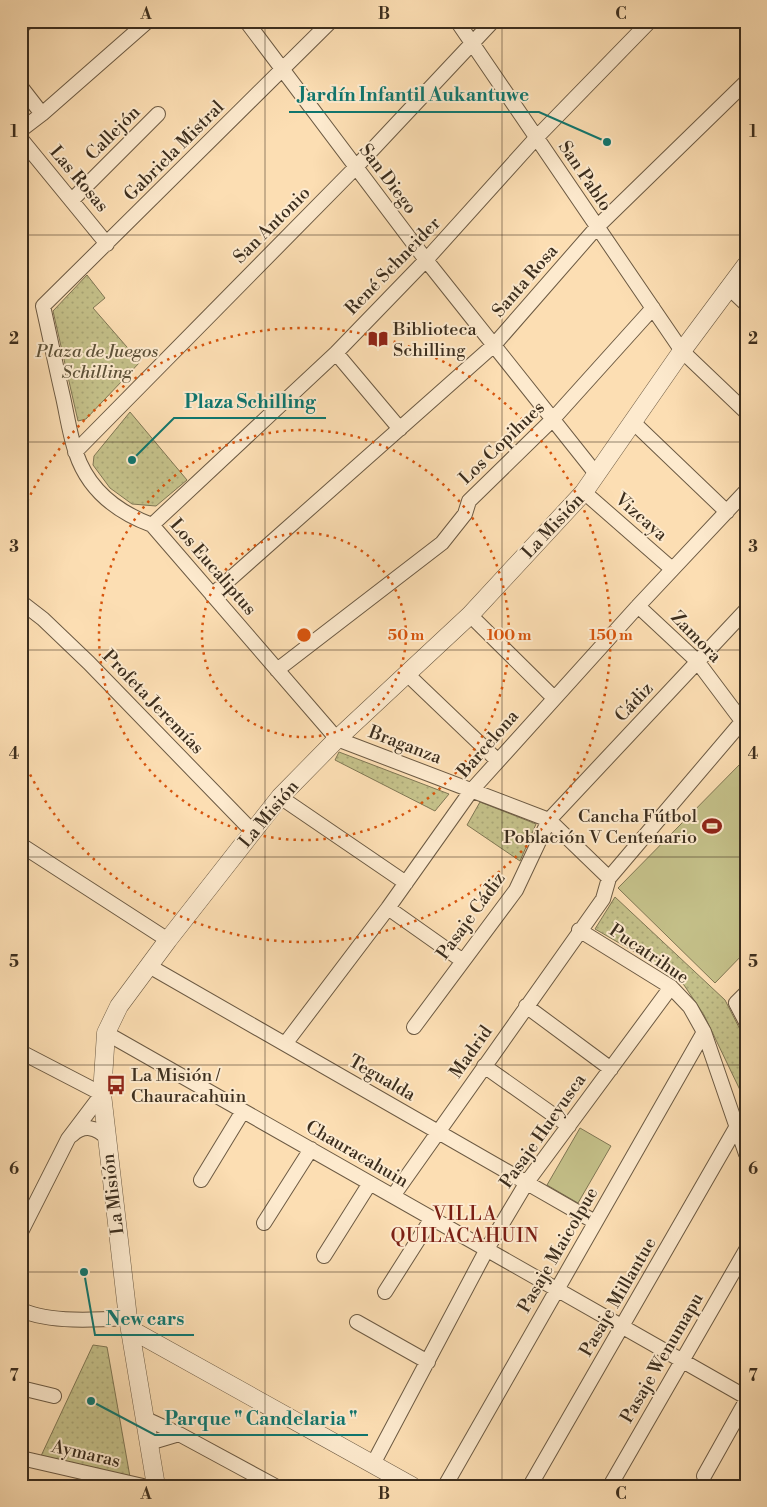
<svg xmlns="http://www.w3.org/2000/svg" width="767" height="1507" font-family="'Libre Bodoni',serif">
<style>
.grass{fill:url(#grass-dots);stroke:#807754}
.pitch{fill:#c4c089;stroke:#807754}
.lines{fill:none;stroke-linecap:round;stroke-linejoin:round}
.minor-casing{stroke:#6c5a43;stroke-width:16}
.tertiary-casing{stroke:#6c5a43;stroke-width:19}
.minor{stroke:#fdeace;stroke-width:14}
.tertiary{stroke:#fdeace;stroke-width:18}
.grid{fill:none;stroke:#3c2e1e;stroke-width:1;stroke-opacity:0.55}
.ring{fill:none;stroke:#d7550e;stroke-width:2.5;stroke-dasharray:2.5 5}
.labels{text-anchor:middle;dominant-baseline:central;stroke-width:4;stroke-linejoin:round;paint-order:stroke}
.street-label{font-size:18px;fill:#3c2e1e;stroke:#fdeace}
.poi-label{font-size:18px;fill:#3c2e1e;stroke:#fdeace;text-anchor:start}
.park-label{font-size:18px;font-style:italic;fill:#5e5239;stroke:#fdeace}
.neighbourhood-label{font-size:19px;letter-spacing:1px;fill:#7a1f14;stroke:#fdeace}
.centre{fill:#d7550e;stroke:#fdeace;stroke-width:2.5}
.ring-label{font-size:15px;text-anchor:middle;font-weight:bold;fill:#d7550e;stroke:#fdeace;stroke-width:4;stroke-linejoin:round;paint-order:stroke}
.leader{fill:none;stroke:#0f766e;stroke-width:2}
.callout-dot{fill:#0f766e;stroke:#fdeace;stroke-width:2}
.callout-label{font-size:19px;text-anchor:middle;font-weight:bold;fill:#0f766e;stroke:#fdeace;stroke-width:4;stroke-linejoin:round;paint-order:stroke}
.neatline{fill:none;stroke:#3c2e1e;stroke-width:2}
.grid-label{font-size:16px;text-anchor:middle;font-weight:bold;fill:#3c2e1e}
</style>
<defs>
<pattern id="grass-dots" width="8" height="8" patternUnits="userSpaceOnUse" patternTransform="scale(1.25)"><rect width="8" height="8" fill="#c4c089"/><path d="M2 2h.1M6 6h.1" fill="none" stroke="#a9a576" stroke-width="1.8" stroke-linecap="round"/></pattern>
</defs>
<rect width="100%" height="100%" fill="#fcdeb3"/>
<filter id="stains"><feTurbulence type="fractalNoise" baseFrequency=".004" numOctaves="4"/><feColorMatrix values="0 0 0 0 .2 0 0 0 0 .09 0 0 0 0 .02 0 0 0 .5 -.17"/></filter>
<radialGradient id="worn" r=".72"><stop offset=".6" stop-color="#630" stop-opacity="0"/><stop offset="1" stop-color="#630" stop-opacity=".3"/></radialGradient>
<!-- grass -->
<path class="grass" d="M 87,275 L 105,298 L 93,308 L 140,362 L 86,419 L 78,421 L 53,311 Z
M 130,412 L 187,480 L 156,506 L 132,504 L 110,488 L 93,465 L 94,456 Z
M 339,752 L 449,794 L 435,811 L 335,760 Z
M 480,802 L 536,824 L 520,861 L 467,825 Z
M 615,897 L 725,1000 L 746,1041 L 746,1109 L 740,1090 L 704,1015 L 684,985 L 666,970 L 595,929 Z
M 93,1345 L 107,1347 L 130,1477 L 41,1456 Z"/>
<!-- pitch -->
<path class="pitch" d="M 743,761 L 746,764 L 746,951 L 715,983 L 618,888 Z
M 580,1128 L 611,1146 L 578,1203 L 547,1185 Z"/>
<g class="lines">
<defs>
<path id="minor" d="M 246,21 L 426,260 L 597,475
M 331,21 L 43,306 C 50,337 56,367 63,397 C 67,415 70,436 76,453 C 88,489 117,512 152,525 L 337,739 L 549,820 L 609,878 L 603,899 L 393,1196
M 457,21 L 682,351 L 746,412
M 21,27 L 28,21
M 21,87 L 42,114
M 21,130 L 42,114 L 148,21
M 21,139 L 107,244
M 72,200 L 158,114
M 728,287 L 746,304
M 336,353 L 400,429
M 634,423 L 727,512
M 75,452 L 356,167 L 493,21
M 584,492 L 672,569
M 152,525 L 336,353 L 426,260 L 536,138 L 650,21
M 212,595 L 494,345 L 597,227 L 746,82
M 21,602 L 43,619 L 89,663 L 253,832
M 638,606 L 697,661 L 742,721
M 470,615 L 554,698
M 277,670 L 442,543 L 465,514 L 469,501 L 553,419 L 653,308
M 408,675 L 497,760
M 280,797 L 406,883
M 21,845 L 168,940
M 609,878 L 746,717
M 388,908 L 463,961
M 579,930 L 671,987 L 690,1007 L 704,1032 L 746,1154
M 149,966 L 595,1222
M 746,993 L 736,1003 L 746,1022
M 526,1006 L 611,1069
M 414,1027 L 516,890 L 549,820 L 746,610
M 106,1033 L 746,1397
M 285,1044 L 388,908 L 471,791 L 638,606 L 746,491
M 21,1052 L 102,1094 L 68,1139 L 21,1232
M 484,1066 L 569,1126
M 72,1135 C 84,1124 96,1127 107,1138
M 201,1180 L 243,1111
M 264,1223 L 311,1149
M 324,1256 L 370,1183
M 385,1292 L 432,1218
M 21,1310 C 51,1323 96,1320 128,1318
M 357,1322 L 428,1362
M 21,1388 L 54,1396
M 146,1419 L 179,1434 L 275,1486
M 149,1443 L 179,1434
M 21,1458 L 143,1486
M 373,1464 L 487,1249 L 527,1182 L 671,987
M 704,1476 L 746,1401
M 445,1486 L 704,1032
M 530,1486 L 737,1126
M 610,1486 L 746,1250"/>
<path id="tertiary" d="M 130,1329 L 412,1486
M 156,1486 L 128,1318 L 102,1094 L 106,1033 L 119,1006 L 168,940 L 280,797 L 337,739 L 470,615 L 584,492 L 682,351 L 746,265"/>
</defs>
<!-- minor casing -->
<use href="#minor" class="minor-casing"/>
<!-- tertiary casing -->
<use href="#tertiary" class="tertiary-casing"/>
<!-- minor -->
<use href="#minor" class="minor"/>
<!-- tertiary -->
<use href="#tertiary" class="tertiary"/>
</g>
<!-- grid -->
<path class="grid" d="M 265,21 L 265,1486M 502,21 L 502,1486M 21,235 L 746,235M 21,442 L 746,442M 21,650 L 746,650M 21,857 L 746,857M 21,1065 L 746,1065M 21,1272 L 746,1272"/>
<!-- distance rings -->
<g class="ring">
<circle cx="304" cy="635" r="102"/>
<circle cx="304" cy="635" r="205"/>
<path d="M21 515A307 307 0 1 1 21 755"/>
</g>
<!-- icons -->
<defs>
<symbol id="library-bare" viewBox="-9 -9 18 18"><path d="M-6-4Q-3-5.5-.7-3.5V5Q-3 3-6 4ZM6-4Q3-5.5 .7-3.5V5Q3 3 6 4Z" fill="#8f2418" stroke="#fdeace" stroke-width="2.5" paint-order="stroke"/></symbol>
<symbol id="stadium-bare" viewBox="-9 -9 18 18"><path d="M0-5a6.5 5 0 1 0 0 10a6.5 5 0 1 0 0-10ZM-3.5-1.8h7v3.6h-7Z" fill="#8f2418" stroke="#fdeace" stroke-width="2.5" paint-order="stroke"/></symbol>
<symbol id="bus-bare" viewBox="-9 -9 18 18"><path d="M-5-6H5V4H4V6H2V4H-2V6H-4V4H-5ZM-3.5-4V0h7V-4ZM-3.5 1.2v1.5H-2V1.2ZM2 1.2v1.5H3.5V1.2Z" fill="#8f2418" stroke="#fdeace" stroke-width="2.5" paint-order="stroke"/></symbol>
</defs>
<g fill-rule="evenodd">
<use href="#library-bare" x="364" y="325" width="28" height="28"/>
<use href="#stadium-bare" x="698" y="812" width="28" height="28"/>
<use href="#bus-bare" x="102" y="1071" width="28" height="28"/>
</g>
<g class="labels">
<!-- street labels -->
<g class="street-label">
<text transform="translate(113 133) rotate(-45)">Callejón</text>
<text transform="translate(174 151) rotate(-45)">Gabriela Mistral</text>
<text transform="translate(585 176) rotate(56)">San Pablo</text>
<text transform="translate(79 179) rotate(50)">Las Rosas</text>
<text transform="translate(388 179) rotate(53)">San Diego</text>
<text transform="translate(272 225) rotate(-45)">San Antonio</text>
<text transform="translate(393 266) rotate(-46)">René Schneider</text>
<text transform="translate(525 281) rotate(-49)">Santa Rosa</text>
<text transform="translate(502 443) rotate(-44)">Los Copihues</text>
<text transform="translate(641 517) rotate(41)">Vizcaya</text>
<text transform="translate(553 526) rotate(-47)">La Misión</text>
<text transform="translate(213 567) rotate(49)">Los Eucaliptus</text>
<text transform="translate(696 637) rotate(46)">Zamora</text>
<text transform="translate(153 702) rotate(46)">Profeta Jeremías</text>
<text transform="translate(634 702) rotate(-47)">Cádiz</text>
<text transform="translate(488 744) rotate(-49)">Barcelona</text>
<text transform="translate(405 745) rotate(21)">Braganza</text>
<text transform="translate(269 814) rotate(-50)">La Misión</text>
<text transform="translate(471 916) rotate(-54)">Pasaje Cádiz</text>
<text transform="translate(649 954) rotate(34)">Pucatrihue</text>
<text transform="translate(471 1052) rotate(-55)">Madrid</text>
<text transform="translate(382 1078) rotate(30)">Tegualda</text>
<text transform="translate(543 1131) rotate(-55)">Pasaje Hueyusca</text>
<text transform="translate(357 1154) rotate(30)">Chauracahuin</text>
<text transform="translate(113 1194) rotate(-97)">La Misión</text>
<text transform="translate(558 1250) rotate(-60)">Pasaje Maicolpue</text>
<text transform="translate(618 1297) rotate(-60)">Pasaje Millantue</text>
<text transform="translate(662 1358) rotate(-60)">Pasaje Wenumapu</text>
<text transform="translate(86 1454) rotate(13)">Aymaras</text>
</g>
<!-- poi labels -->
<g class="poi-label">
<text x="393" y="329">Biblioteca<tspan x="393" dy="21">Schilling</tspan></text>
<text x="697" y="816" text-anchor="end">Cancha Fútbol<tspan x="697" dy="21">Población V Centenario</tspan></text>
<text x="131" y="1075">La Misión /<tspan x="131" dy="21">Chauracahuin</tspan></text>
</g>
<!-- park labels -->
<g class="park-label">
<text x="97" y="351">Plaza de Juegos<tspan x="97" dy="21">Schilling</tspan></text>
</g>
<!-- neighbourhood labels -->
<g class="neighbourhood-label">
<text x="465" y="1214">VILLA<tspan x="465" dy="22">QUILACAHUIN</tspan></text>
</g>
</g>
<circle cx="304" cy="635" r="8" class="centre"/>
<g class="ring-label">
<text x="406" y="640">50 m</text>
<text x="509" y="640">100 m</text>
<text x="611" y="640">150 m</text>
</g>
<!-- callouts -->
<path class="leader" d="M607 142L539 112H289M132 460L174 418H326M84 1272L95 1335H194M91 1401L155 1435H368"/>
<g class="callout-dot">
<circle cx="607" cy="142" r="5"/>
<circle cx="132" cy="460" r="5"/>
<circle cx="84" cy="1272" r="5"/>
<circle cx="91" cy="1401" r="5"/>
</g>
<g class="callout-label">
<text x="414" y="101">Jardín Infantil Aukantuwe</text>
<text x="250" y="408">Plaza Schilling</text>
<text x="145" y="1325">New cars</text>
<text x="261" y="1425">Parque " Candelaria "</text>
</g>
<!-- margin -->
<rect width="767" height="1507" fill="none" stroke="#fcdeb3" stroke-width="55"/>
<rect x="28" y="28" width="712" height="1452" class="neatline"/>
<g class="grid-label">
<text x="146" y="19">A</text>
<text x="384" y="19">B</text>
<text x="621" y="19">C</text>
<text x="14" y="137">1</text>
<text x="753" y="137">1</text>
<text x="14" y="344">2</text>
<text x="753" y="344">2</text>
<text x="14" y="552">3</text>
<text x="753" y="552">3</text>
<text x="14" y="759">4</text>
<text x="753" y="759">4</text>
<text x="14" y="967">5</text>
<text x="753" y="967">5</text>
<text x="14" y="1174">6</text>
<text x="753" y="1174">6</text>
<text x="14" y="1381">7</text>
<text x="753" y="1381">7</text>
<text x="146" y="1499">A</text>
<text x="384" y="1499">B</text>
<text x="621" y="1499">C</text>
</g>
<rect width="100%" height="100%" filter="url(#stains)"/>
<rect width="100%" height="100%" fill="url(#worn)"/>
</svg>
